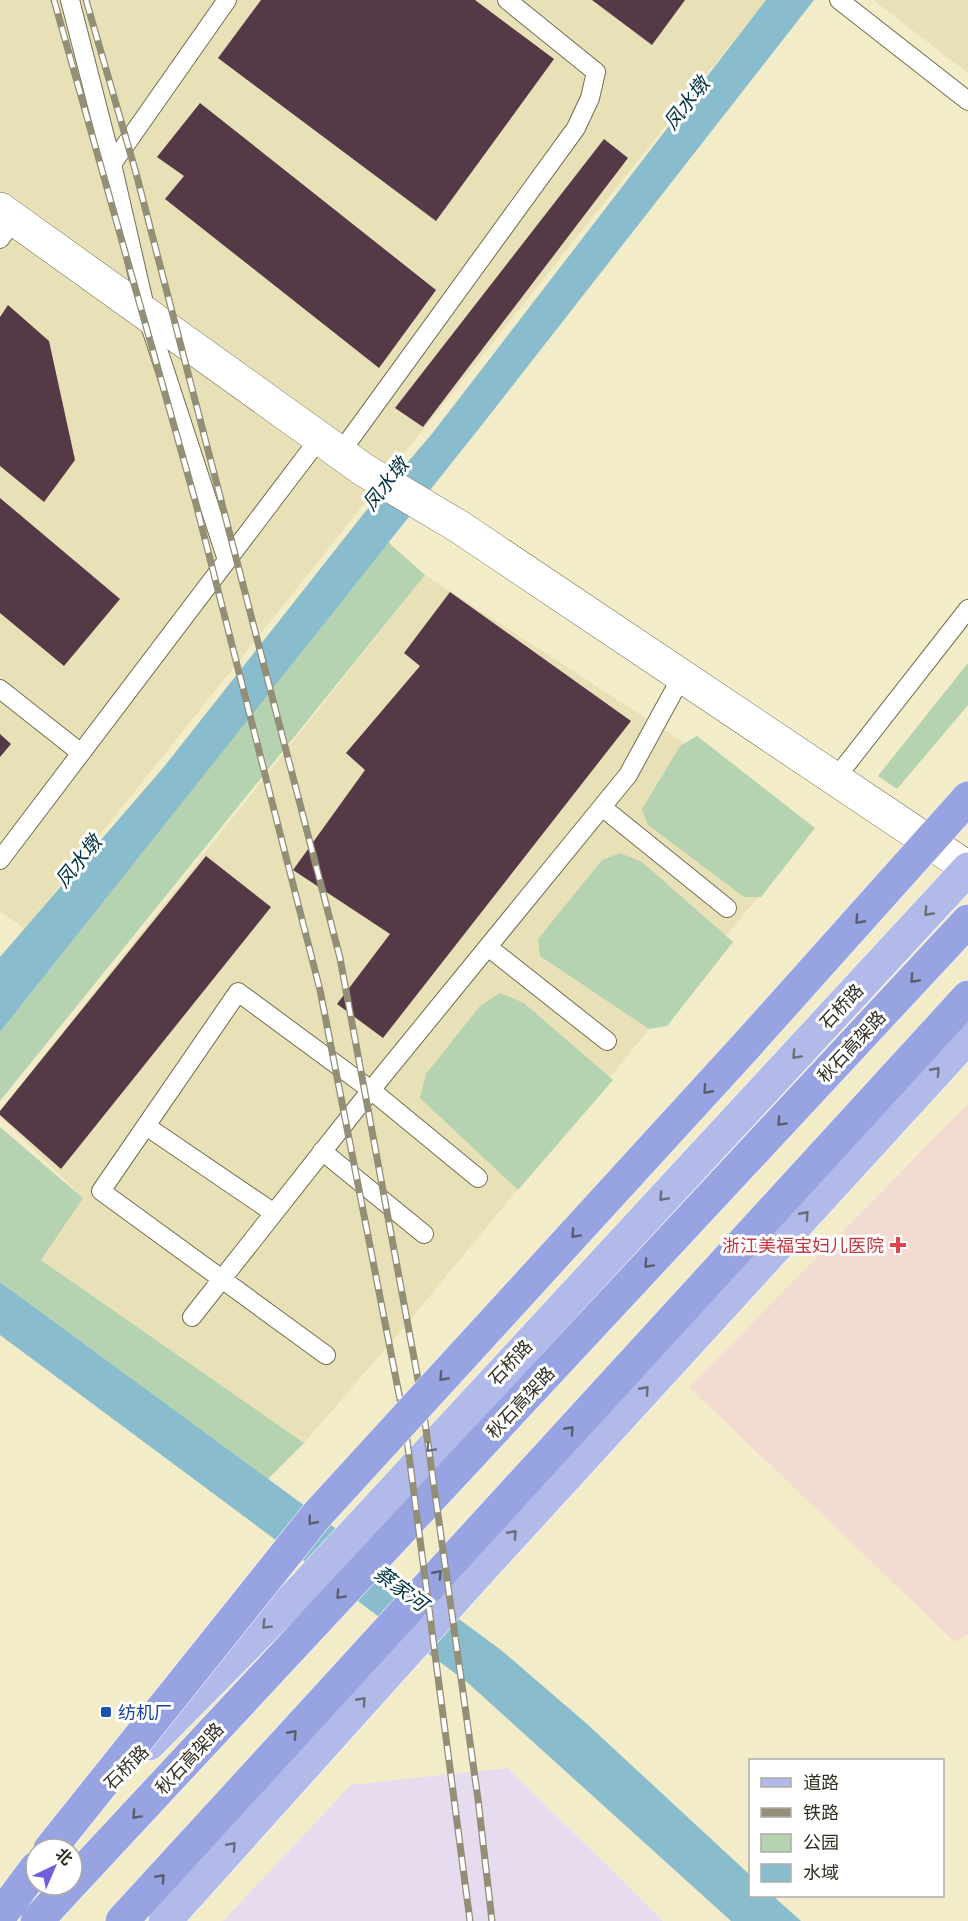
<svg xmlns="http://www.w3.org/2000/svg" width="968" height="1921" font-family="'Noto Sans','Noto Sans SC',sans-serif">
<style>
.built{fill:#e8e1b7}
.industrial{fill:#e7dbf0}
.medical{fill:#f3dbd1}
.green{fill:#b5d3b1}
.water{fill:#89bdce}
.building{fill:#553947}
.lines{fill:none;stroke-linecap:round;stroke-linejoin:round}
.service-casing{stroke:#736e4f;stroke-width:20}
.minor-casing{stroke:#736e4f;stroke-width:34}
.primary-casing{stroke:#fff;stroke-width:34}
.trunk-casing{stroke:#fff;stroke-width:34}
.service{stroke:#fff;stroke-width:18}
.minor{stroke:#fff;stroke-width:33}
.primary{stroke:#b2bae9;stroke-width:33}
.trunk{stroke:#98a3e2;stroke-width:33}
.rail-casing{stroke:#938e76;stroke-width:7}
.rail{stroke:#fff;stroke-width:4.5;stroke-dasharray:14;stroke-linecap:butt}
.trunk-bridge-casing{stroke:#fff;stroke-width:34;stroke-linecap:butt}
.trunk-bridge{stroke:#98a3e2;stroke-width:33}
.oneway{stroke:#6c6e7c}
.oneway2{stroke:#5b5e6f}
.health-dot{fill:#e0444e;stroke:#fff;stroke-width:2}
.transit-dot{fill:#1a4fb4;stroke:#fff;stroke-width:2}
.labels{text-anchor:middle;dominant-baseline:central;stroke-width:6;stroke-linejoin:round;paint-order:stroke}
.street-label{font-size:18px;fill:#333023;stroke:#fff}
.health-label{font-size:18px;fill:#be3a42;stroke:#fff;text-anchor:end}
.transit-label{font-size:18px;fill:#164399;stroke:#fff;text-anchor:start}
.water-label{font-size:20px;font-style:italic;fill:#01323f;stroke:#fff}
</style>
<rect width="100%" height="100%" fill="#f2ecc9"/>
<!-- built -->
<path class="built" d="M 0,0 L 766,0 L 25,929 L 0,911 Z
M 873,0 L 968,0 L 968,73 Z
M 425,575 L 815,828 L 406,1325 L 304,1443 L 40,1259 L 83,1198 L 0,1116 L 0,1111 Z"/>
<!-- industrial -->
<path class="industrial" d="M 508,1768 L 663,1921 L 223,1921 L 351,1785 Z"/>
<!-- medical -->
<path class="medical" d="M 968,1104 L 968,1635 L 955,1642 L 689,1387 Z"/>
<!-- green -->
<path class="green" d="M 388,542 L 425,575 L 0,1101 L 0,1032 Z
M 968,663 L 968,705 L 897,789 L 878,776 Z
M 697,736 L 815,828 L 761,897 L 744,897 L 648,825 L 642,809 L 680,746 Z
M 620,853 L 642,862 L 733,942 L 667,1026 L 649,1029 L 540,956 L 538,939 L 602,860 Z
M 500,993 L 524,1003 L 613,1080 L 518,1190 L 420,1098 L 426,1074 L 480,1006 Z
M 0,1127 L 83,1198 L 41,1260 L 304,1443 L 268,1479 L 0,1282 Z"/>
<!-- water -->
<path class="water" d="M 766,0 L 814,0 L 481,426 L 0,1032 L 0,957 L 163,768 L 365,512 L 431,435 Z
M 0,1282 L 501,1650 L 586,1723 L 750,1875 L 750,1896 L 773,1896 L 801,1921 L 731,1921 L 468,1683 L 0,1335 Z"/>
<!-- building -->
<path class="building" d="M 261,0 L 475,0 L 554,59 L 436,221 L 218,58 Z
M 592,0 L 685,0 L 652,45 Z
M 200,103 L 436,290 L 379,368 L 165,199 L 184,176 L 157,157 Z
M 604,139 L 628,158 L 423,427 L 395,408 Z
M 8,305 L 49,341 L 75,460 L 44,502 L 0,466 L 0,317 Z
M 0,498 L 120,599 L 64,666 L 0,613 Z
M 450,592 L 631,721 L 383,1038 L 337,1004 L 390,934 L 293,870 L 365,770 L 346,753 L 420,666 L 404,653 Z
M 0,734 L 11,744 L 0,757 Z
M 206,856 L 271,907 L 61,1169 L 0,1115 L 0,1111 Z"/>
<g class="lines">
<defs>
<path id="service" d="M 70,0 L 112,164 L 147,316 L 227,560
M 839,0 L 968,101
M 112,164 L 227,0
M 0,239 L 14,219
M 340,453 L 576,128 L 590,98 L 596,72 L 507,0
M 0,689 L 81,753
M 835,779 L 968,609
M 602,807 L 727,908
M 0,860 L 319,439
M 488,947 L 607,1041
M 146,1126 L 274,1213
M 322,1151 L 424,1234
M 192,1317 L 371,1090 L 628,775 L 682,676
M 326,1355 L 101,1191 L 238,992 L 371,1090 L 478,1178"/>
<path id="minor" d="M 0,209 L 364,470 L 458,526 L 968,868"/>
<path id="primary" d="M 149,1744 L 307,1584 L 968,869
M 165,1921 L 474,1577 L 968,1037"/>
<path id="trunk" d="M 72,1883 L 968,921
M 0,1916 L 36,1868
M 37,1921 L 70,1885
M 122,1921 L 968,997"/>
</defs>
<!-- service casing -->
<use href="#service" class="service-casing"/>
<!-- minor casing -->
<use href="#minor" class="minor-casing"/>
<!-- primary casing -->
<use href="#primary" class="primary-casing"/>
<!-- trunk casing -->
<use href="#trunk" class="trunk-casing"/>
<!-- service -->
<use href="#service" class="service"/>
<!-- minor -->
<use href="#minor" class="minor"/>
<!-- primary -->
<use href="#primary" class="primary"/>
<!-- trunk -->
<use href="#trunk" class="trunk"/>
<defs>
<path id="rail" d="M 54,0 L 195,500 L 320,990 L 405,1425 L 470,1921
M 86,0 L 136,173 L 340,958 L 422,1401 L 478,1799 L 492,1921"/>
</defs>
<!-- rail casing -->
<use href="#rail" class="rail-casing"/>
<!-- rail -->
<use href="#rail" class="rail"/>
<defs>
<path id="trunk-bridge" d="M 50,1849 L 317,1515 L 746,1046 L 968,798"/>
</defs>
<!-- trunk-bridge casing -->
<use href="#trunk-bridge" class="trunk-bridge-casing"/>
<!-- trunk-bridge -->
<use href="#trunk-bridge" class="trunk-bridge"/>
</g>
<!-- one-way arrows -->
<defs><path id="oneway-chevron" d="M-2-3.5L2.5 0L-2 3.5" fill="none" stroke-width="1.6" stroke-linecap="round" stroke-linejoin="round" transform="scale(1.5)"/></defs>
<g class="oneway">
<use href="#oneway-chevron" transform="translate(928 912) rotate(133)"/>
<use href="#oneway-chevron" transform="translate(796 1055) rotate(133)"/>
<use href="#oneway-chevron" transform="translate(936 1071) rotate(-48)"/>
<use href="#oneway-chevron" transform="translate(663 1197) rotate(133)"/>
<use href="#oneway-chevron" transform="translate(805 1215) rotate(-48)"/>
<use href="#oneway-chevron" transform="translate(645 1390) rotate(-48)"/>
<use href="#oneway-chevron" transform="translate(430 1448) rotate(133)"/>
<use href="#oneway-chevron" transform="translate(513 1534) rotate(-48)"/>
<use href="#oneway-chevron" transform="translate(266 1625) rotate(135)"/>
<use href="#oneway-chevron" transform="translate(362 1701) rotate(-48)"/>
<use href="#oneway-chevron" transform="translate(232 1846) rotate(-48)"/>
</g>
<g class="oneway2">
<use href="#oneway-chevron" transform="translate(859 920) rotate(132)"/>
<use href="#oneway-chevron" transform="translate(914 979) rotate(133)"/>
<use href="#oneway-chevron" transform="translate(707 1090) rotate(132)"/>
<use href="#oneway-chevron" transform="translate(781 1122) rotate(133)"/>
<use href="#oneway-chevron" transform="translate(575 1234) rotate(133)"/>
<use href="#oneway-chevron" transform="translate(648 1264) rotate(133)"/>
<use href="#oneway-chevron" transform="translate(443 1377) rotate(133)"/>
<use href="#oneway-chevron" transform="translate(570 1430) rotate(-48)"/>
<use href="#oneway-chevron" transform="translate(312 1521) rotate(129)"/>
<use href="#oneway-chevron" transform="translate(438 1574) rotate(-48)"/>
<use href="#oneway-chevron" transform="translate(340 1595) rotate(133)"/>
<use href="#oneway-chevron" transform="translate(293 1734) rotate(-48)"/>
<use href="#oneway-chevron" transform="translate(136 1815) rotate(133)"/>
<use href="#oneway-chevron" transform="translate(161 1878) rotate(-48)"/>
</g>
<!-- markers -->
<path class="health-dot" d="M895 1236h6v6h6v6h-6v6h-6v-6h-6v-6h6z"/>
<rect class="transit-dot" x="100" y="1706" width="12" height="12" rx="3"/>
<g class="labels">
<!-- street labels -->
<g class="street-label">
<text transform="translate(841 1006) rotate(-47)">石桥路</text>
<text transform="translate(851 1046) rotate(-47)">秋石高架路</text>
<text transform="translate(510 1362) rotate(-47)">石桥路</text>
<text transform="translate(520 1402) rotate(-47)">秋石高架路</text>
<text transform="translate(189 1758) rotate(-47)">秋石高架路</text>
<text transform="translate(126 1767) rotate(-45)">石桥路</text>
</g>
<!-- health labels -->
<g class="health-label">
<text x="884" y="1245">浙江美福宝妇儿医院</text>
</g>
<!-- transit labels -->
<g class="transit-label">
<text x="118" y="1712">纺机厂</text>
</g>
<!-- water labels -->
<g class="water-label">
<text transform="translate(686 103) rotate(-52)">凤水墩</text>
<text transform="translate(385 484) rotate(-52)">凤水墩</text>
<text transform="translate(78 861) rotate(-51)">凤水墩</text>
<text transform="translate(401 1588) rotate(37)">蔡家河</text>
</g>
</g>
<!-- legend -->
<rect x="749" y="1759" width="195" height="138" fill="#ffffff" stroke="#adaca7" stroke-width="1.5"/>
<rect x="761" y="1778" width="30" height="9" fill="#b2bae9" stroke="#adaca7" stroke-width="1.5"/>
<text x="803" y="1789" font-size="18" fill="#333023">道路</text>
<rect x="761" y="1808" width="30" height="9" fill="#938e76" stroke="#adaca7" stroke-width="1.5"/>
<text x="803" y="1819" font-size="18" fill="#333023">铁路</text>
<rect x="761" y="1834" width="30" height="18" fill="#b5d3b1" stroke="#adaca7" stroke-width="1.5"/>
<text x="803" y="1849" font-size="18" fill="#333023">公园</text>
<rect x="761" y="1864" width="30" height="18" fill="#89bdce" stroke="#adaca7" stroke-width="1.5"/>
<text x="803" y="1879" font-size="18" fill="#333023">水域</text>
<!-- north arrow -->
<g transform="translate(54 1867) rotate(44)"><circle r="28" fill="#ffffff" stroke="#adaca7" stroke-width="1.5"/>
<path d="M0-4.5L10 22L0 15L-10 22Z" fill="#6e60da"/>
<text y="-9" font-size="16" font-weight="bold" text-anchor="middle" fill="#333023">北</text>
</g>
</svg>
